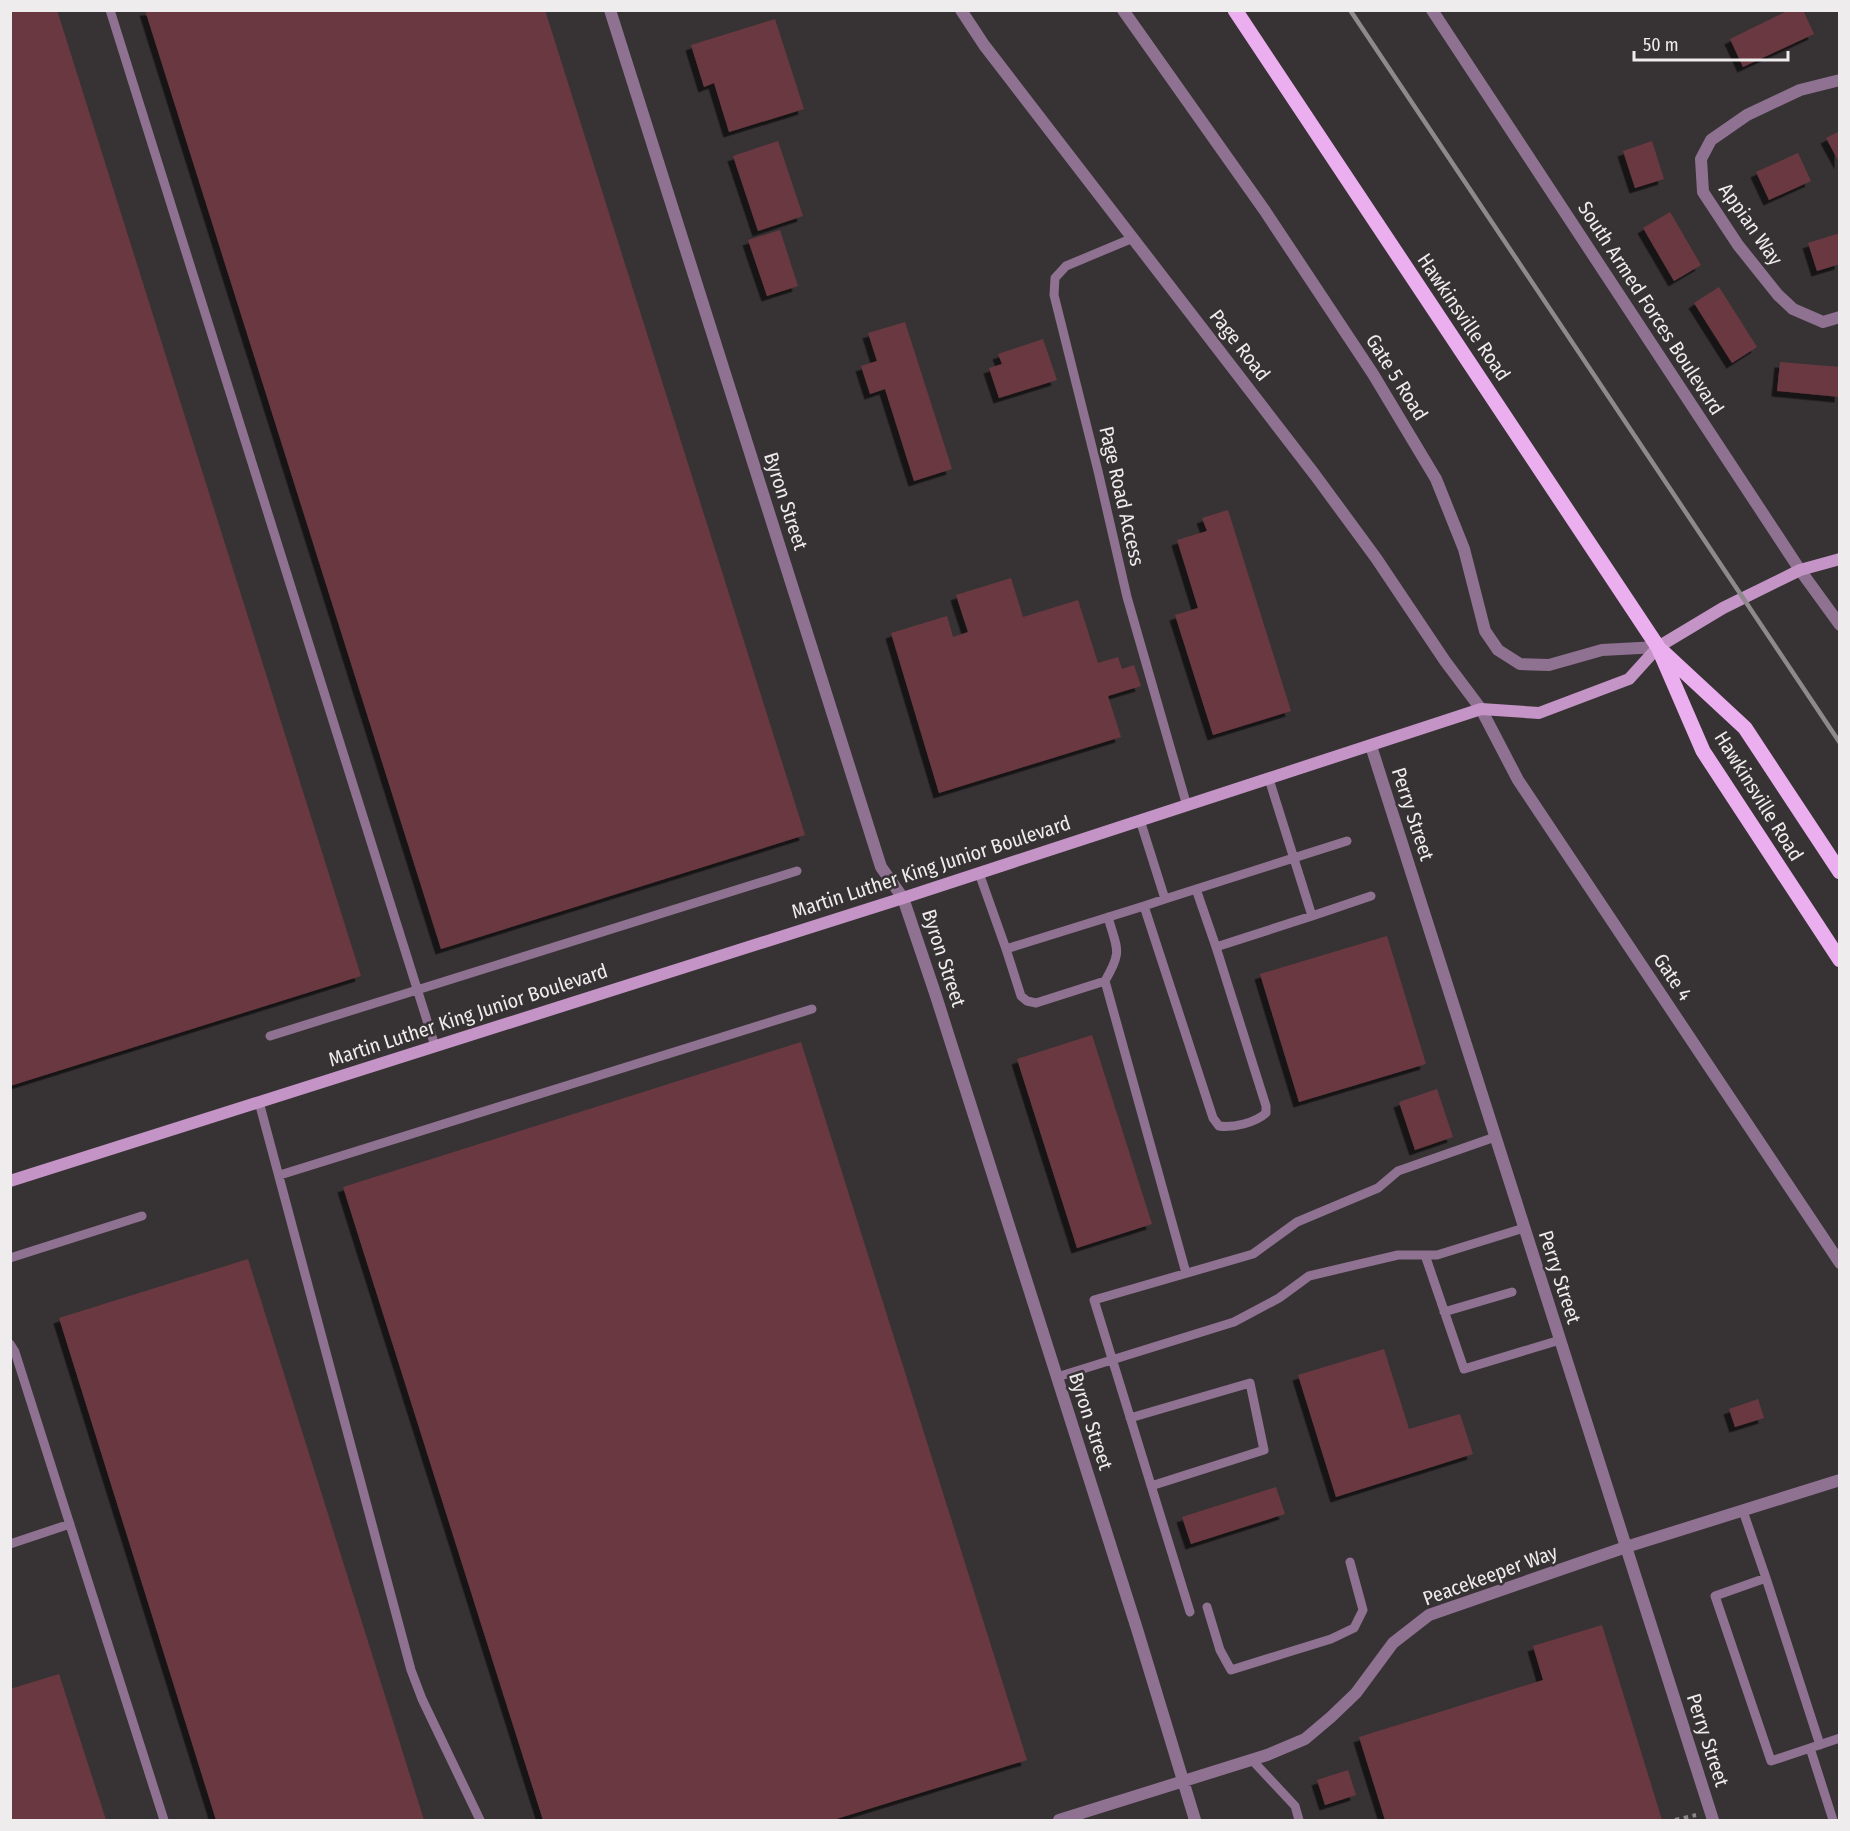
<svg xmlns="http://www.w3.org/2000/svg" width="1850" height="1831" font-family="'Fira Sans Condensed',sans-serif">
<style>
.building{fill:#6a3940;filter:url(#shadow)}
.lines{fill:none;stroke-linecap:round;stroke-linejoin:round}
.path{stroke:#8b8789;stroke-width:4;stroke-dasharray:4.5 4.5;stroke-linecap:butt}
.lane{stroke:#8f7291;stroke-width:9}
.street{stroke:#8f7291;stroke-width:12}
.secondary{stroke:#c394c5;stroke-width:12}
.primary{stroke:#ebaeee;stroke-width:15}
.rail{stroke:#8e8a8b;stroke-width:4.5}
.labels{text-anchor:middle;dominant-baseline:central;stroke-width:5;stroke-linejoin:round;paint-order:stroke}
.street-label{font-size:20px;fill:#efeced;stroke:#373234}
</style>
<defs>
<filter id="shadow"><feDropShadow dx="-5.5" dy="5.5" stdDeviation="0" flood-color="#0009"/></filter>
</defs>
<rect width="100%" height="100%" fill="#373234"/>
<!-- building -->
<path class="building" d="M 10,10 L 57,10 L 361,976 L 10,1086 Z
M 145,10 L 545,10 L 805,835 L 441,949 Z
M 1789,10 L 1803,10 L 1814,34 L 1743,67 L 1730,39 Z
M 775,19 L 804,109 L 729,132 L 714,83 L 704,87 L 691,45 Z
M 1840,131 L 1840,164 L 1826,138 Z
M 778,141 L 803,216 L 758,231 L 733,156 Z
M 1652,141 L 1664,179 L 1635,188 L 1623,151 Z
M 1798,153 L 1811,181 L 1769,200 L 1756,172 Z
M 1670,212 L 1701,265 L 1674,281 L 1643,228 Z
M 780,230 L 798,286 L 767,296 L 748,240 Z
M 1840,233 L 1840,264 L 1817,271 L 1808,243 Z
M 1719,287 L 1757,347 L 1732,363 L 1694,303 Z
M 905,322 L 952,469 L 914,481 L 885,389 L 870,394 L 861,366 L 877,361 L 868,333 Z
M 1043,339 L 1057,380 L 999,398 L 989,368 L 1002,364 L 998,354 Z
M 1780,362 L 1840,367 L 1840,397 L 1777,391 Z
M 1228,510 L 1291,711 L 1213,735 L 1175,615 L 1198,608 L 1177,540 L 1207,531 L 1202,518 Z
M 1011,578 L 1023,617 L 1078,600 L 1098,663 L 1118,657 L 1122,669 L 1134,665 L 1141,686 L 1108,696 L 1121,737 L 939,793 L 891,633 L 947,616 L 953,637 L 968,632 L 956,595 Z
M 1387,936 L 1426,1064 L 1299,1102 L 1260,974 Z
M 1092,1035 L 1152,1224 L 1077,1248 L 1017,1059 Z
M 801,1042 L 1027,1760 L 833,1820 L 543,1820 L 343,1187 Z
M 1437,1089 L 1453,1137 L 1415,1150 L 1399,1102 Z
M 248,1259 L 424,1820 L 216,1820 L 59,1318 Z
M 1384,1349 L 1409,1429 L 1460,1414 L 1473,1454 L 1336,1497 L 1298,1375 Z
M 1758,1399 L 1764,1418 L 1735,1427 L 1729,1409 Z
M 1276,1487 L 1285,1514 L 1191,1544 L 1182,1517 Z
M 1602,1625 L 1662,1820 L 1385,1820 L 1359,1737 L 1543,1680 L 1533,1646 Z
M 59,1674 L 106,1820 L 10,1820 L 10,1689 Z
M 1348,1770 L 1356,1795 L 1325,1805 L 1317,1780 Z"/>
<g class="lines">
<!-- path -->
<path class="path" d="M 1675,1820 L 1696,1815"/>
<!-- lane -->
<path class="lane" d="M 110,10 L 435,1046
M 1133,238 L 1066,266 L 1055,278 L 1054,295 L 1098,471 L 1127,597 L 1187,806
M 1269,779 L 1312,916 L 1371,896
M 979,873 L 1006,949 L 1144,906 L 1165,899 L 1140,820
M 1196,889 L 1216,947
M 1165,899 L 1347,841
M 1144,906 L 1213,1118 L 1219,1126 C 1233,1128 1255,1123 1266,1113 L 1266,1106 L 1216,947 L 1312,916
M 1006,949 L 1021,996 L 1027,1001 L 1036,1003 L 1105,981 L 1186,1273
M 1105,981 C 1123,950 1117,950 1108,917
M 270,1036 L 797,871
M 259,1102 L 411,1670 L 422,1699 L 480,1820
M 280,1175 L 812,1009
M 1425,1255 L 1464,1369 L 1560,1340
M 10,1258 L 142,1216
M 1444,1312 L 1512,1292
M 10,1344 L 15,1352 L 164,1820
M 1057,1377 L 1234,1322 L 1279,1298 L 1309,1276 L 1398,1255 L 1437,1255 L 1524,1228
M 1130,1418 L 1250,1383 L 1264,1450 L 1151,1486
M 1743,1511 L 1766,1578 L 1715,1596 L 1771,1761 L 1840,1738
M 10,1544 L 70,1524
M 1766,1578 L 1820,1745
M 1207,1607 L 1220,1650 L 1231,1670 L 1331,1639 L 1354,1628 L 1363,1610 L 1350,1562
M 1190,1612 L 1094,1300 L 1253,1254 L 1297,1222 L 1378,1188 L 1398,1171 L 1495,1137
M 1810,1748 L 1833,1820
M 1252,1760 L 1295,1806 L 1299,1820"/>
<!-- street -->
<path class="street" d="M 610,10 L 881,867 L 903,898 L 936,996 L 1137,1629 L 1195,1820
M 961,10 L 984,45 L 1315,475 L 1376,558 L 1445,661 L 1481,709 L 1518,780 L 1840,1263
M 1123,10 L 1265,211 L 1373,374 L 1436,479 L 1464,549 L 1485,631 L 1498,650 L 1520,664 L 1549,665 L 1602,650 L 1658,647
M 1432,10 L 1800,570 L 1840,625
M 1840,80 L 1800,90 L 1747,115 L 1711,140 L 1701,159 L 1703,192 L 1738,245 L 1778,295 L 1793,309 L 1823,322 L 1840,317
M 1371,746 L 1713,1820
M 1059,1820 L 1267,1755 L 1305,1739 L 1331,1717 L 1356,1693 L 1393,1643 L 1429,1615 L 1626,1547 L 1840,1480"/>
<!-- secondary -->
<path class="secondary" d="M 10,1181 L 903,898 L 1481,709 L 1539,713 L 1629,679 L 1658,647 L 1723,608 L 1800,570 L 1840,559"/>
<!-- primary -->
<path class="primary" d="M 1235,10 L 1658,647 L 1703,751 L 1840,960
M 1662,651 L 1745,728 L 1840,872"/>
<!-- rail -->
<path class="rail" d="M 1350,10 L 1840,743"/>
</g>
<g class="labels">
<!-- street labels -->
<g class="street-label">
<text transform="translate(1751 224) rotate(55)">Appian Way</text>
<text transform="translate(1651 308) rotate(57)">South Armed Forces Boulevard</text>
<text transform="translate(1464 317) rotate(56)">Hawkinsville Road</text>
<text transform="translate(1240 345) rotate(52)">Page Road</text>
<text transform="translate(1397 377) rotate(58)">Gate 5 Road</text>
<text transform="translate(1122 496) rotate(77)">Page Road Access</text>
<text transform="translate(786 501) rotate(72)">Byron Street</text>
<text transform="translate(1759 796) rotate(58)">Hawkinsville Road</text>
<text transform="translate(1413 814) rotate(72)">Perry Street</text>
<text transform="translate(931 867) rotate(-18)">Martin Luther King Junior Boulevard</text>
<text transform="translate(944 958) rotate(72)">Byron Street</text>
<text transform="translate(1673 977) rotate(56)">Gate 4</text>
<text transform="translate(468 1015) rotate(-18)">Martin Luther King Junior Boulevard</text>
<text transform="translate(1560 1277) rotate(72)">Perry Street</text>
<text transform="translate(1091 1421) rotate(72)">Byron Street</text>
<text transform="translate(1490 1575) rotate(-20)">Peacekeeper Way</text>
<text transform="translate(1708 1740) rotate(72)">Perry Street</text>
</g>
</g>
<!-- border -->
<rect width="1850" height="1831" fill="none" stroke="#efeced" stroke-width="24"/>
<!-- scale -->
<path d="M1634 51v9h154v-9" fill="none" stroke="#efeced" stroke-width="3"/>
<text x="1643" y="51" font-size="18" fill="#efeced" stroke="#373234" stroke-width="4.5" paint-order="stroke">50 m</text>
</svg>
